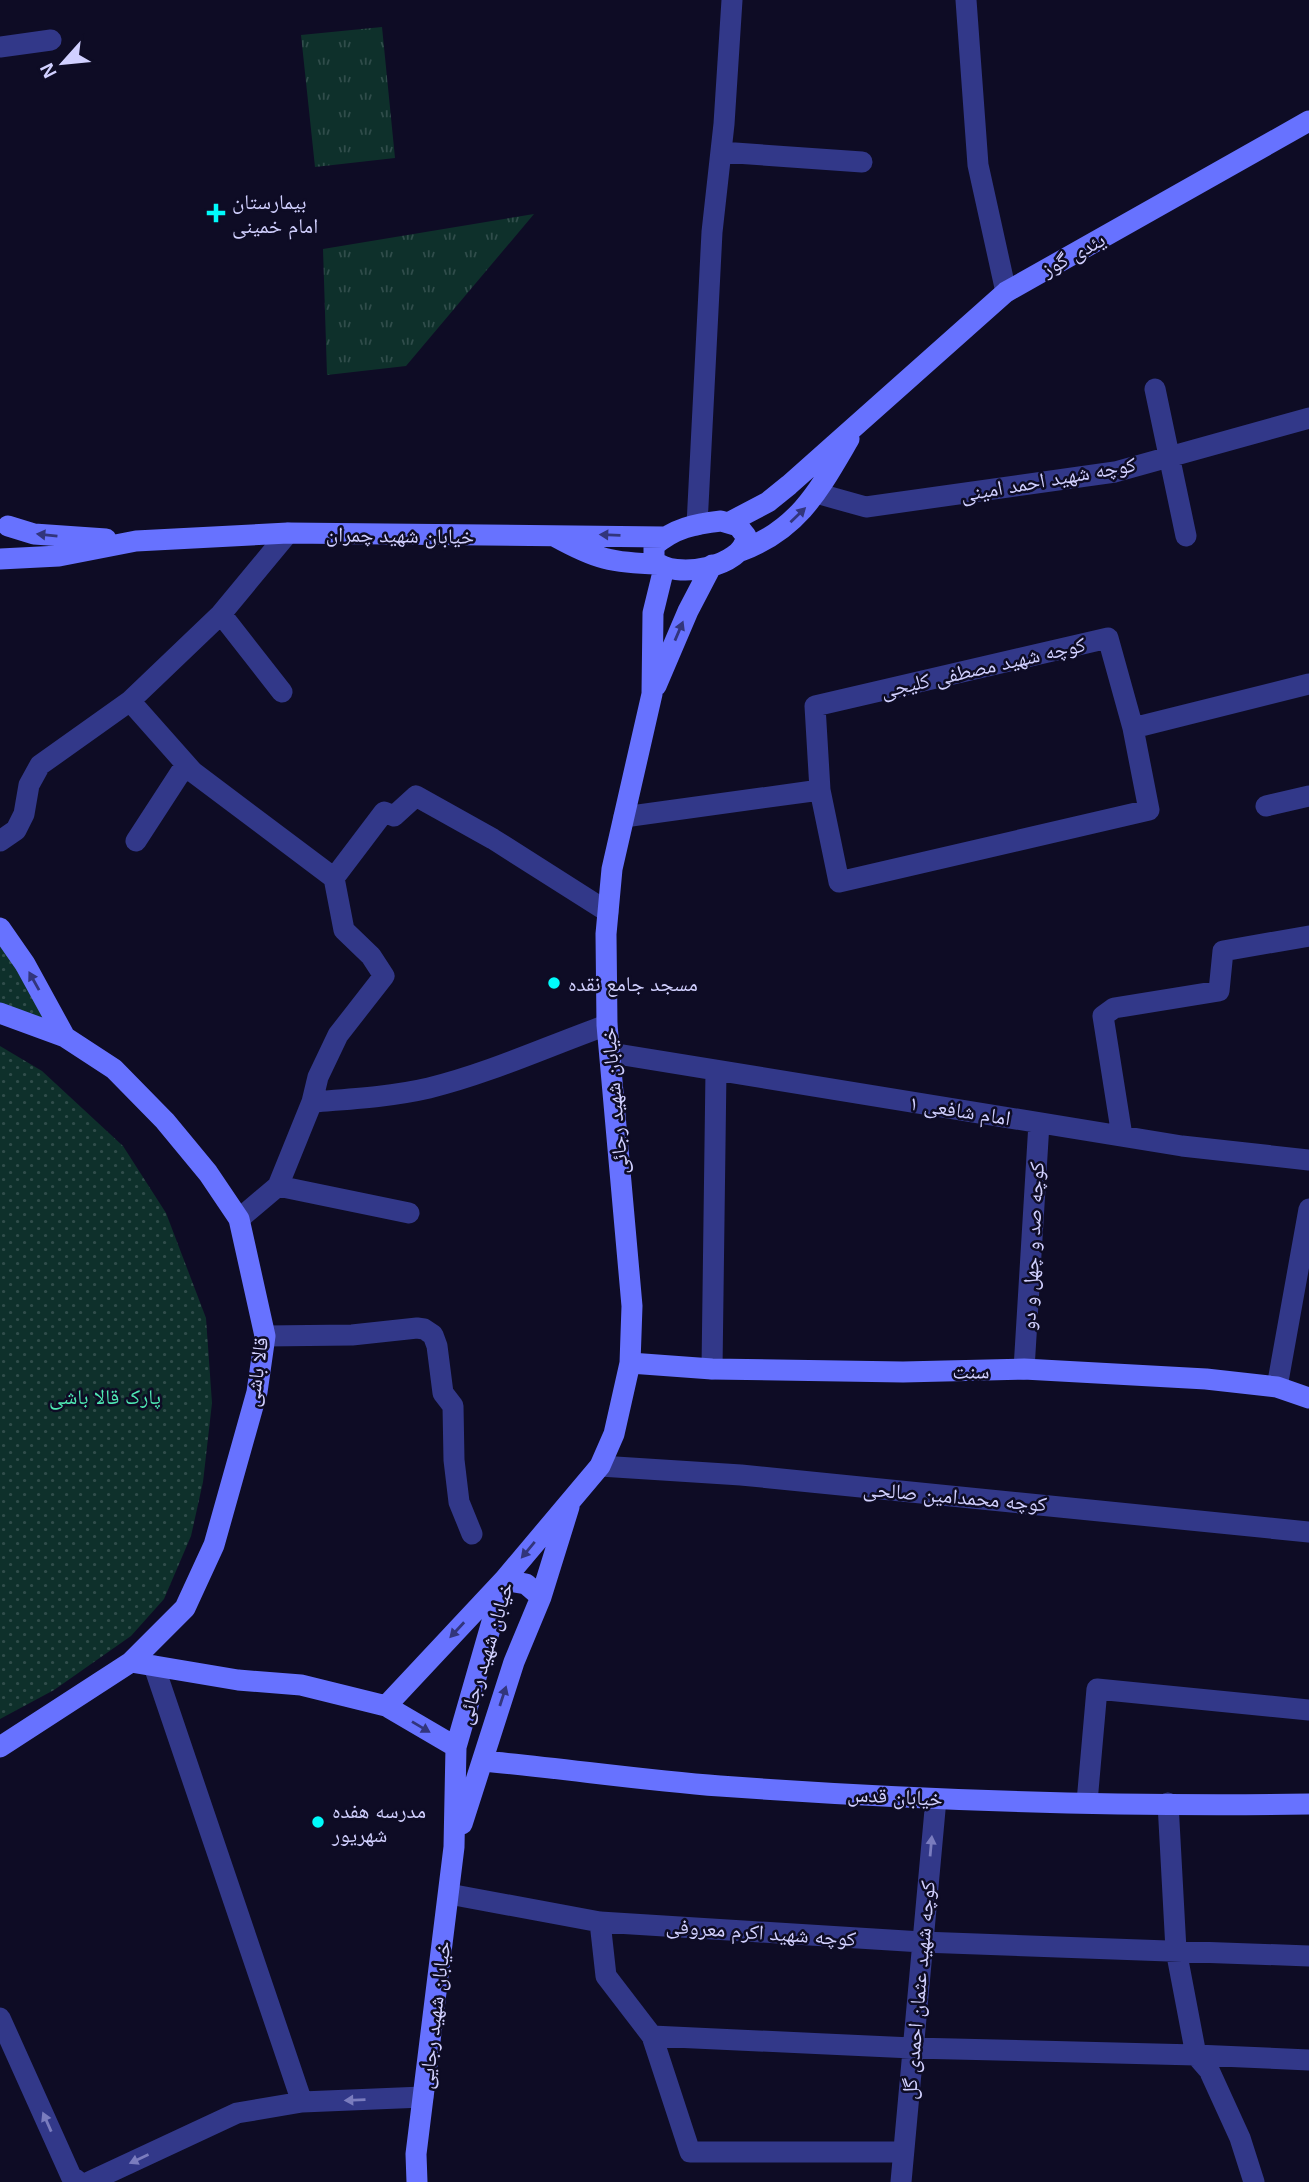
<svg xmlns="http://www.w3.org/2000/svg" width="1309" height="2182" font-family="Arial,'Noto Naskh Arabic',sans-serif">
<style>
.grass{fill:url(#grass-tufts)}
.park{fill:url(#park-dots)}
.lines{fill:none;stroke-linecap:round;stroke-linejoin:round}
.street{stroke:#323889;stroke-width:21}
.secondary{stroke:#6772ff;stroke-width:21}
.oneway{fill:#32357c}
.oneway2{fill:#7a7cbe}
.poi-dot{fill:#00fbfb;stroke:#0e0c25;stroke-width:2.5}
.labels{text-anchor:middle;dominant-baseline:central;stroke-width:5;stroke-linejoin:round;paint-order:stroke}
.poi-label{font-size:21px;fill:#d1d0ff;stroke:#0e0c25;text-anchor:start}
.street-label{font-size:21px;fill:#d1d0ff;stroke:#0e0c25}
.park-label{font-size:21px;fill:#50ebb5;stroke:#0e0c25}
</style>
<defs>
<pattern id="grass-tufts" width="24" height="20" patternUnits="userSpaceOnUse" patternTransform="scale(1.75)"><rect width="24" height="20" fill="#0e302b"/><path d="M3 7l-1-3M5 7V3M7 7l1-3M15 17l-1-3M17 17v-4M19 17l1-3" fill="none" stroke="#304d4b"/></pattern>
<pattern id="park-dots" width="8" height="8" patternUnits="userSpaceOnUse" patternTransform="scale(1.75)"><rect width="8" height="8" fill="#0e302b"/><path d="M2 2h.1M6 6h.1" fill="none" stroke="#304d4b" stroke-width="1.8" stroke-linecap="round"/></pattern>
</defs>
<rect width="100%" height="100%" fill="#0e0c25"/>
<!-- grass -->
<path class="grass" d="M 382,27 L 395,158 L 315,167 L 301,35 Z
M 534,214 L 406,366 L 327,375 L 323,249 Z"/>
<!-- park -->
<path class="park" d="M 0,928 L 65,1037 L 0,1013 Z
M 0,1046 L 42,1071 L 123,1146 L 166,1213 L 206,1318 L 212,1403 L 203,1482 L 191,1536 L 164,1599 L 131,1636 L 54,1690 L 0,1719 Z"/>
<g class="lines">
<!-- street -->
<path class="street" d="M 966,0 L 978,165 L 1006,292
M 0,47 L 51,40
M 721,152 L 862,162
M 1155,389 L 1186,536
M 816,493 L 866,507 L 1115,472 L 1309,418
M 697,525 L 712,232 L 724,124 L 732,0
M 221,614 L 282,692
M 130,701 L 193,772 L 334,878 L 344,930 L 371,956 L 384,976 L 338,1035 L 318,1077 L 312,1102 L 278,1186 L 239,1219
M 1133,728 L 1309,684
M 1266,806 L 1309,796
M 624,817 L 820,790 L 815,706 L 1108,638 L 1133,728 L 1149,810 L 839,882 L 820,790
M 0,841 L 16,830 L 24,814 L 29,785 L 40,765 L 130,701 L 221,614 L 288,533
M 136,841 L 186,764
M 334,878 L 384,812 L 394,816 L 416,796 L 493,839 L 608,912
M 611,1053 L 1182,1146 L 1309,1160
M 312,1102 C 351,1099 390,1097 429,1088 C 490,1073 548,1046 607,1025
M 1122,1136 L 1103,1016 L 1114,1008 L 1219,991 L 1223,951 L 1309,936
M 278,1186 L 409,1213
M 265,1336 L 352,1335 L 417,1328 L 424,1329 L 433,1335 L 437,1346 L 443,1393 L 453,1406 L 454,1460 L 459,1502 L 472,1534
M 712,1369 L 716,1070
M 1024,1369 L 1039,1123
M 1277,1387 L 1309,1209
M 600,1466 L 741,1475 L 1309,1532
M 154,1666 L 302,2102
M 1087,1802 L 1097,1689 L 1309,1710
M 1168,1803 L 1176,1950 L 1196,2055 L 1209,2070 L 1240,2138 L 1254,2182
M 449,1894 L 600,1922 L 922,1942 L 1309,1956
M 600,1922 L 606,1976 L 652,2036 L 690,2152 L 903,2152
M 0,2018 L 71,2176 L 79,2182
M 652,2036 L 912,2048 L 1196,2055 L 1309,2060
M 89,2182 L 237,2113 L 302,2102 L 423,2097
M 901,2182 L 936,1799"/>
<!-- secondary -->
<path class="secondary" d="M 721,521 L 738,526 L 746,536 C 745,567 673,581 654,560 L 654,546 C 674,528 695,524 721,521 Z
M 730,522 L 768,502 L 789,485 L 1006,292 L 1309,121
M 8,526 L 34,534 L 106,539
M 556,537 C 596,559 612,563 658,564
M 741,551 C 799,529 819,490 849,439
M 0,559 L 59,556 L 136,541 L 288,533 L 664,537
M 656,686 L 688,611 L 712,565
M 0,928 L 25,964 L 65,1037
M 0,1013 L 65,1037 L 114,1069 L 165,1121 L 208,1173 L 239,1219 L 265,1336 L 257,1392 L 214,1545 L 185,1608 L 131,1662 L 0,1747
M 630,1363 L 712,1369 L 903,1372 L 1024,1369 L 1206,1379 L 1277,1387 L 1309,1398
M 131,1662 L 238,1680 L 301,1685 L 386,1706 L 456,1747
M 386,1706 L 504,1580 L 526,1584 L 541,1597
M 482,1761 C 561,1768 640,1780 720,1786 C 915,1800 1113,1807 1309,1804
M 462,1824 L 514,1662 L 541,1597 L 569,1507
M 417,2182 L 416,2154 L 454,1847 L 456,1747 L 504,1580 L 600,1466 L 614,1434 L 630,1363 L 632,1306 L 607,1025 L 606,934 L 612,869 L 652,694 L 653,613 L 664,568"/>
</g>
<!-- one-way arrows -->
<defs><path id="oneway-solid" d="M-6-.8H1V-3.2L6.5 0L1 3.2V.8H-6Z" transform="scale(1.75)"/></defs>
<g class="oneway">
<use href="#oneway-solid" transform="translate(798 515) rotate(-44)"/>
<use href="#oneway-solid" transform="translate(47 535) rotate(-174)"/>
<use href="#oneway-solid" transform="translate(610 535) rotate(-178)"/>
<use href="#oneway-solid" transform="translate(679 631) rotate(-67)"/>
<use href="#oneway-solid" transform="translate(34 981) rotate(-119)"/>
<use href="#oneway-solid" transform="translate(528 1550) rotate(130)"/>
<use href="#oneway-solid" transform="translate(457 1630) rotate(133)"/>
<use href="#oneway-solid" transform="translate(503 1696) rotate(-72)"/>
<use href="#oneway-solid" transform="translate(421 1727) rotate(31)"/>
</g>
<g class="oneway2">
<use href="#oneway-solid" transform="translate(931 1846) rotate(-85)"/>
<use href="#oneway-solid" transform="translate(355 2100) rotate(178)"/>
<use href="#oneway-solid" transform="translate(47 2122) rotate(-114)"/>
<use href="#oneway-solid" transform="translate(139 2159) rotate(155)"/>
</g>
<!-- markers -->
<g class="poi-dot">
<path d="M212.5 202.5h7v7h7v7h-7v7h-7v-7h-7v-7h7z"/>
<circle cx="554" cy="983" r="7"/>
<circle cx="318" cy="1822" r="7"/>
</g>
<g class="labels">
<!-- poi labels -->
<g class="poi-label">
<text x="232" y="201">بیمارستان<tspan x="232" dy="24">امام خمینی</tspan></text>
<text x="568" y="983">مسجد جامع نقده</text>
<text x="332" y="1810">مدرسه هفده<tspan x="332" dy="24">شهریور</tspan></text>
</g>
<!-- street labels -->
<g class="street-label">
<text transform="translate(1073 254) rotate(-29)">یئدی گوز</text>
<text transform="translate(1048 479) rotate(-10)">کوچه شهید احمد امینی</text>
<text transform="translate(400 535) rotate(1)">خیابان شهید چمران</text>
<text transform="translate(983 667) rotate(-13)">کوچه شهید مصطفی کلیجی</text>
<text transform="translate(614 1101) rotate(-95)">خیابان شهید رجائی</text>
<text transform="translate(960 1110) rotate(9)">امام شافعی ۱</text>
<text transform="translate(1032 1246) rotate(-87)">کوچه صد و چهل و دو</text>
<text transform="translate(971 1371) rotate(-1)">سنت</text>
<text transform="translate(256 1372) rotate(-82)">قالا باشی</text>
<text transform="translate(955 1496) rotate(5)">کوچه محمدامین صالحی</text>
<text transform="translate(485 1653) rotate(-73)">خیابان شهید رجائی</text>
<text transform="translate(895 1796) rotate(3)">خیابان قدس</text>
<text transform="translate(761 1932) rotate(4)">کوچه شهید اکرم معروفی</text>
<text transform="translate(918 1990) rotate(-85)">کوچه شهید عثمان احمدی گل</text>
<text transform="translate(434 2015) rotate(-83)">خیابان شهید رجایی</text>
</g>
<!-- park labels -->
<g class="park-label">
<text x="105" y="1396">پارک قالا باشی</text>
</g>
</g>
<!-- north arrow -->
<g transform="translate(63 63) rotate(243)" stroke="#0e0c25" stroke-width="5" paint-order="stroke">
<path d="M0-5L12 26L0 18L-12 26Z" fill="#d1d0ff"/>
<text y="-10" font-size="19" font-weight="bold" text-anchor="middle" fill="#d1d0ff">N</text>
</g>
</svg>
